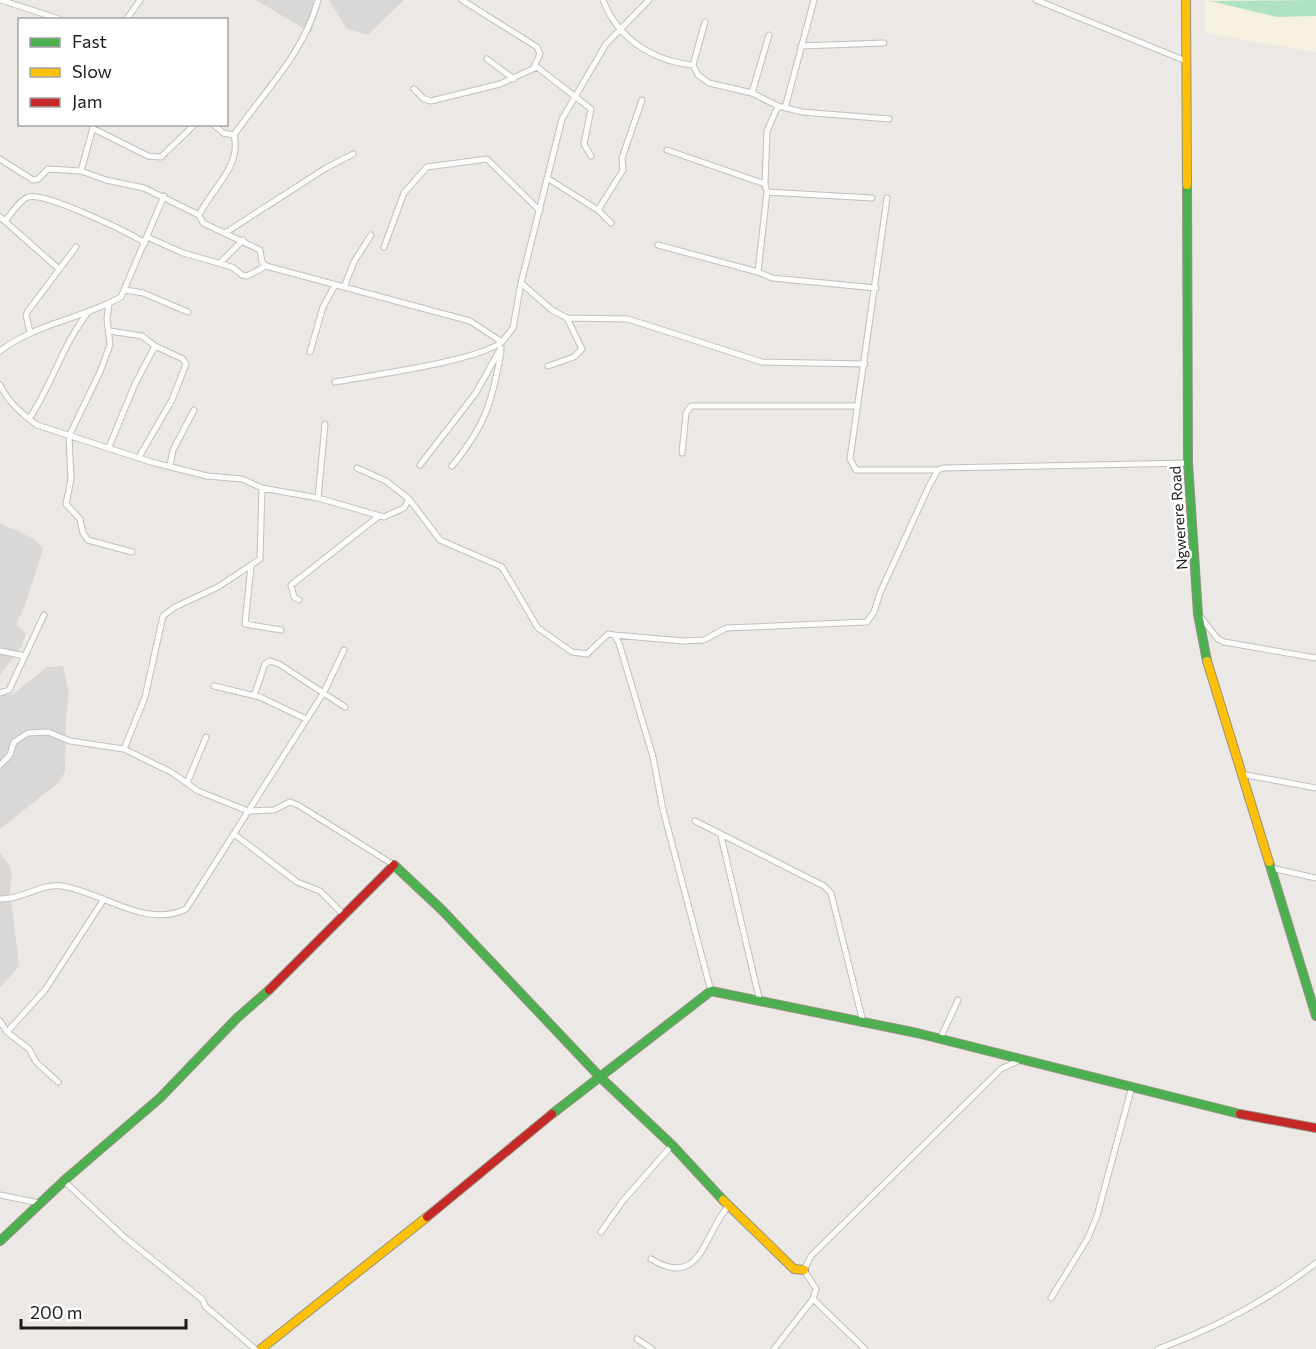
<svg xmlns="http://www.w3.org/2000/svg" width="1316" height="1349" font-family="Commissioner,sans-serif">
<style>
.residential{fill:#dad8d6}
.education{fill:#f6f1df}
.pitch{fill:#afe2c3}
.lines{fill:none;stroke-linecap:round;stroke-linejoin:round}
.street-casing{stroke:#c2c0bf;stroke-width:7}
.fast-casing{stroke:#95927d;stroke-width:10}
.slow-casing{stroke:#95927d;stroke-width:10}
.jam-casing{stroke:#95927d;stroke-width:10}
.street{stroke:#fcfcfb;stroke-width:5}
.fast{stroke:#4caf50;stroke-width:8}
.slow{stroke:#ffc107;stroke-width:8}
.jam{stroke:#c62828;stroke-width:8}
.labels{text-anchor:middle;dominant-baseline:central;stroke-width:5;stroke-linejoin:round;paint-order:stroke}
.street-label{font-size:15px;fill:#1c1c1c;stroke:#fff}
</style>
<rect width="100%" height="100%" fill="#ebe8e5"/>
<!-- residential -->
<path class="residential" d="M 256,0 L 321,0 L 311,33 Z
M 329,0 L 404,0 L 368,35 L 347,29 Z
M 0,523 L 34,539 L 43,549 L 24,608 L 16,624 L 26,634 L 22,646 L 0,675 Z
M 63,666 L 69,693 L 66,718 L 65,772 L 58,783 L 0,829 L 0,692 L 12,695 L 47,667 Z
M 0,853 L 10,866 L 12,875 L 10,892 L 19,966 L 0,988 Z"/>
<!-- education -->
<path class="education" d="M 1205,0 L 1316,0 L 1316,52 L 1206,33 Z"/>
<!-- pitch -->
<path class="pitch" d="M 1316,0 L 1316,16 L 1277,17 L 1210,1 Z"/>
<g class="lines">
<defs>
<path id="street" d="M 1,0 L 62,20
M 462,0 L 537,47 L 540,54 L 534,67
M 603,0 C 618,39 653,61 693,65
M 1036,0 L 1186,61
M 126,20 L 140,0
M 705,22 L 693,65 L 698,75 L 709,83 L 752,93 L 778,106 L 802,112 L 889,119
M 801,46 L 884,43
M 487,59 L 514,79
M 414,89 L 424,99 L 431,101 L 500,84 L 537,67 L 591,109 L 584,144 L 591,156
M 752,93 L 769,35
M 778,106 L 767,131 L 765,184 L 767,192 L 758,272 L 772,278 L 876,288
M 785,108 L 814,0
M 213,124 L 223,133 L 234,135
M 94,129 L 148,156 L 161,157 L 195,124
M 667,150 L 765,184
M 0,159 L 33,180 L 38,179 L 48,169 L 81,171 L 106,180 L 144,188 L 199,215 L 203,223 L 260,250 L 262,262 L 266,266
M 81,171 L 94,124
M 547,178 L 598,210 L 611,223
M 767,192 L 872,198
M 887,198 L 850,459 L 856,470 L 938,470
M 598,210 L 623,170 L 622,158 L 642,100
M 199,215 C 212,188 242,166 234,135 C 265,90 303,55 318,0
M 0,217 L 59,269
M 5,221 C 11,215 19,200 28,197 C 45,192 128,232 145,243
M 225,233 L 326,168 L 353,154
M 147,237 L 183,253 L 232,267 L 242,275 L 247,276 L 266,266 L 470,321 L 502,342 L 513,328 L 521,283 L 562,119 L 606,44 L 649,0
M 658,245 L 758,272
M 384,247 L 404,193 L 427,167 L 487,159 L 540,211
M 220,263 L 243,240
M 521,283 L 552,310 L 567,318 L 628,319 L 762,362 L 865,364
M 344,287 L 354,262 L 371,235
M 125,290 L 143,293 L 188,312
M 109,303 L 107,319 L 110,345 L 100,372 L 69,436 L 71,479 L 66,504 L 80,519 L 83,533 L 88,540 L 132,552
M 30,332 L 26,315 L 28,311 L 76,247
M 0,351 C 37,323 82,319 121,297 L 164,196
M 310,352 L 323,307 L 335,285
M 548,366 L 574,357 L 582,349 L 567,318
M 335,382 C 372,375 474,362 502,342
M 0,385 C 9,403 21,413 37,425 L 151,462 L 207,476 L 242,479 L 262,488 L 318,498 L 384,517 L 404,508 L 409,499 L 440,540 L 502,567 L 538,628 L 572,652 L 587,654 L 608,634 L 614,635 L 619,643 L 653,757 L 663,810 L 711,991
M 29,419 C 53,383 62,345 89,311
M 109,447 L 135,384 L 155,346 L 142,336 L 110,331
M 682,453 L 686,413 L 691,406 L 858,406
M 139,457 L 172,400 L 186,364 L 183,359 L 155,346
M 170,465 L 173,450 L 194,410
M 420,465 L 475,394 L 501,348
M 452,466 C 485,426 492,403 501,352
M 357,468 L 386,481 L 409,499
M 318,498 L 325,424
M 251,566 L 245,624 L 281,630
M 299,600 L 294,597 L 291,585 L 379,516
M 1199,615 L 1218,639 L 1224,642 L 1316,658
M 614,635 L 683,641 L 704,640 L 726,628 L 867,622 L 874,612 L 880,593 L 929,486 L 938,470 L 943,468 L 1188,463
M 0,651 L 25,656
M 214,686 L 260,697 L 306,719
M 0,693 L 9,690 L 44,615
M 254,696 L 265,664 L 270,661 L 279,664 L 345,707
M 124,749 L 145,697 L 163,616 L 175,607 L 218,587 L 260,559 L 262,488
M 0,765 L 10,755 L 14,742 L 28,733 L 48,732 L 70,741 L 124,749 L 171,772 L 198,791 L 248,811 L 274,810 L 290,802 L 298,805 L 394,865
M 1241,774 L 1316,788
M 187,783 L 206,737
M 695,821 L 824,886 L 831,893 L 863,1022
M 234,834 L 297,882 L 320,891 L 345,916
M 721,836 L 760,1002
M 1271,868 L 1316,878
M 0,899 C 22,900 41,883 62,886 C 102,892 146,929 186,909 L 324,692 L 344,650
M 0,1021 L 7,1032 L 29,1049 L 36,1062 L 58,1082
M 7,1032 L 45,990 L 104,899
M 940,1039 L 958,1000
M 65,1182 L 123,1236 L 203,1300 L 205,1306 L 255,1349
M 0,1195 L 39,1203
M 601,1232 L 622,1202 L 672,1145
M 651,1259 C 701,1290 704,1233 729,1205
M 1051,1298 L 1088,1238 L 1097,1216 L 1131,1090
M 813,1299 L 865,1349
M 637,1339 L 652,1349
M 774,1349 L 813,1299 L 816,1289 L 804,1270 L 811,1256 L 1001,1069 L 1020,1060
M 1158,1349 C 1216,1328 1267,1301 1316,1263"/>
<path id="fast" d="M 1187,185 L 1188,463 L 1198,614 L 1207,661
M 1269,862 L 1316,1016
M 394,865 L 442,910 L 601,1078 L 672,1145 L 723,1200
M 552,1114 L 711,991 L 917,1033 L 1240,1114
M 0,1241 L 67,1178 L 160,1098 L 237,1018 L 269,990"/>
<path id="slow" d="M 1186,0 L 1187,185
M 1207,661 L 1269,862
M 723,1200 L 794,1269 L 804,1270
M 261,1349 L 427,1217"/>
<path id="jam" d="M 269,990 L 394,865
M 1240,1114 L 1316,1128
M 427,1217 L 552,1114"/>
</defs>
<!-- street casing -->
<use href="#street" class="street-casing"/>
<!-- fast casing -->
<use href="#fast" class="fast-casing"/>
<!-- slow casing -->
<use href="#slow" class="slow-casing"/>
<!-- jam casing -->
<use href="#jam" class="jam-casing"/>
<!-- street -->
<use href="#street" class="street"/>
<!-- fast -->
<use href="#fast" class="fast"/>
<!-- slow -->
<use href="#slow" class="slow"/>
<!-- jam -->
<use href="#jam" class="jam"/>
</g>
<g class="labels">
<!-- street labels -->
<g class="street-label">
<text transform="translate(1178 518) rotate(-94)">Ngwerere Road</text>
</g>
</g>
<!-- legend -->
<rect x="18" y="18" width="210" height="108" fill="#ffffff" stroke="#a4a4a4" stroke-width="1.5"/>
<rect x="30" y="38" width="30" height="9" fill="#4caf50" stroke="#a4a4a4" stroke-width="1.5"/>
<text x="72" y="48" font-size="18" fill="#1c1c1c">Fast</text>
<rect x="30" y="68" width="30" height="9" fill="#ffc107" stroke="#a4a4a4" stroke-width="1.5"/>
<text x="72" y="78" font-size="18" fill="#1c1c1c">Slow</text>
<rect x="30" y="98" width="30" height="9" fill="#c62828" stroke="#a4a4a4" stroke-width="1.5"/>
<text x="72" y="108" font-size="18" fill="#1c1c1c">Jam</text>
<!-- scale -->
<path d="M21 1319v9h165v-9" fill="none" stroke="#1c1c1c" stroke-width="3"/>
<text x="30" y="1319" font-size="18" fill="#1c1c1c" stroke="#ffffff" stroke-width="4.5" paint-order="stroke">200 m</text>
</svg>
